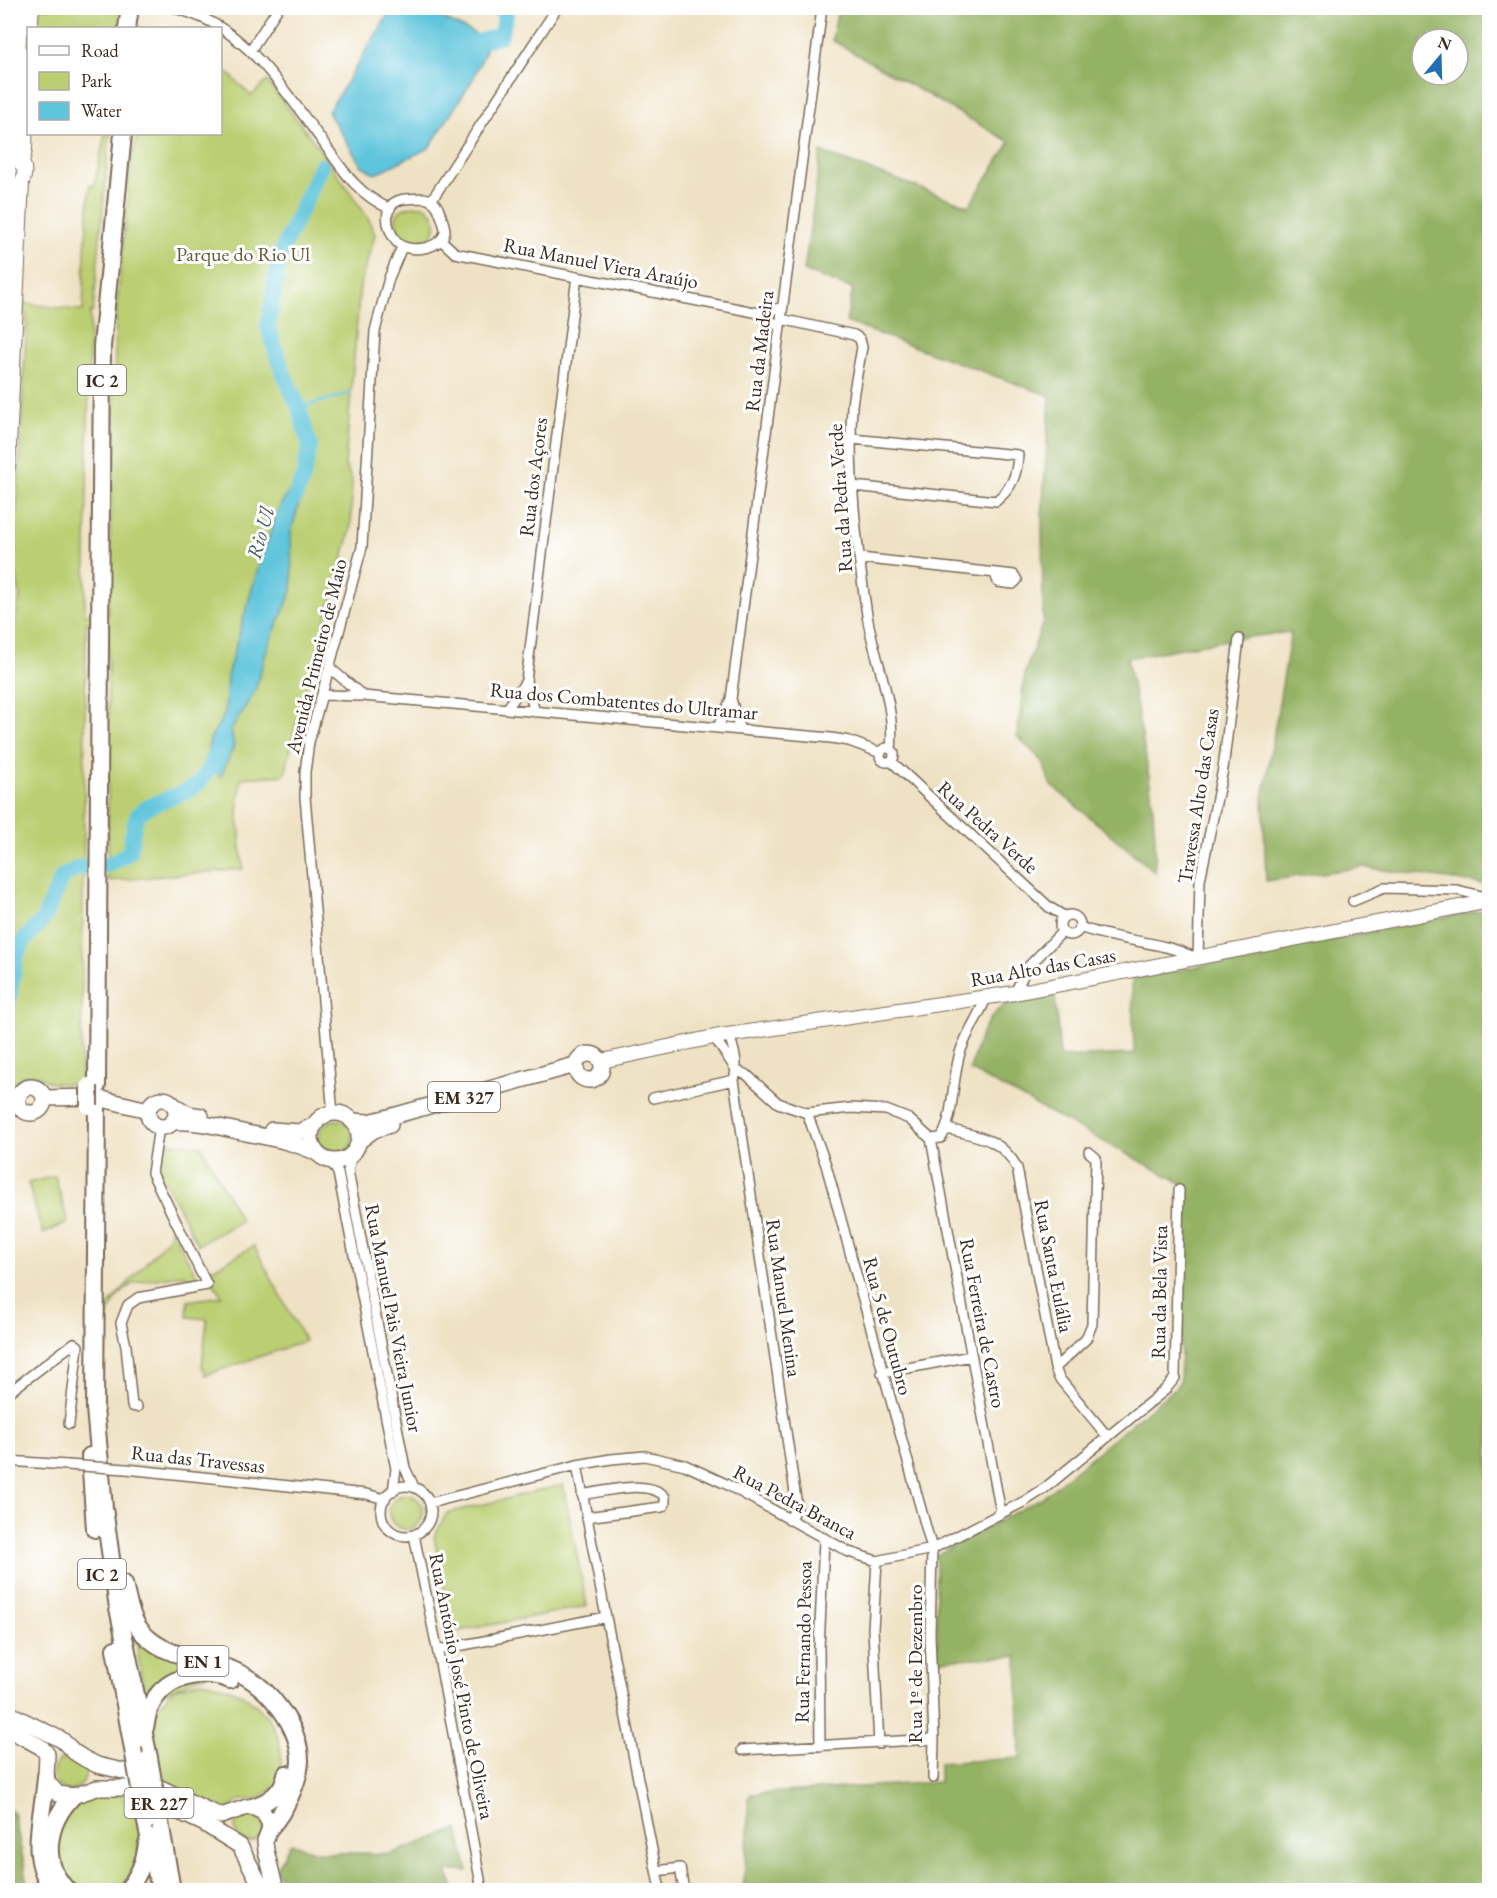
<svg xmlns="http://www.w3.org/2000/svg" width="1497" height="1898" font-family="'EB Garamond',serif">
<style>
.green{fill:#bbcf72;stroke:#7b7c48;stroke-width:1.5}
.forest{fill:#94b264;stroke:#686e41;stroke-width:1.5;fill-rule:evenodd}
.water{fill:#5fc5dc;stroke:#4d787d;stroke-width:1.5}
.lines{fill:none;stroke-linecap:round;stroke-linejoin:round}
.stream{stroke:#5fc5dc;stroke-width:3}
.river{stroke:#5fc5dc;stroke-width:16}
.minor-casing{stroke:#7a6a58;stroke-width:12}
.secondary-casing{stroke:#7a6a58;stroke-width:16}
.primary-casing{stroke:#7a6a58;stroke-width:18}
.trunk-casing{stroke:#7a6a58;stroke-width:20}
.minor{stroke:#fff;stroke-width:9}
.secondary{stroke:#fff;stroke-width:14}
.primary{stroke:#fff;stroke-width:15}
.trunk{stroke:#fff;stroke-width:16}
.minor-bridge-casing{stroke:#7a6a58;stroke-width:12;stroke-linecap:butt}
.trunk-bridge-casing{stroke:#7a6a58;stroke-width:20;stroke-linecap:butt}
.minor-bridge{stroke:#fff;stroke-width:9}
.trunk-bridge{stroke:#fff;stroke-width:16}
.labels{text-anchor:middle;dominant-baseline:central;stroke-width:6;stroke-linejoin:round;paint-order:stroke}
.shield{fill:#fff;stroke:#766a62;stroke-width:1.5}
.shield-label{font-size:18px;font-weight:bold;fill:#3b2a1e}
.park-label{font-size:20px;fill:#615c37;stroke:#fff}
.street-label{font-size:20px;fill:#3b2a1e;stroke:#fff}
.water-label{font-size:21px;font-style:italic;fill:#486060;stroke:#fff}
</style>
<rect width="100%" height="100%" fill="#fff"/>
<filter id="ink" filterUnits="userSpaceOnUse"><feTurbulence type="fractalNoise" baseFrequency=".0167" numOctaves="2"/><feDisplacementMap in="SourceGraphic" scale="12" xChannelSelector="R" yChannelSelector="G"/><feConvolveMatrix kernelMatrix="1 2 1 2 8 2 1 2 1" color-interpolation-filters="sRGB"/></filter>
<filter id="wash" filterUnits="userSpaceOnUse"><feTurbulence type="fractalNoise" baseFrequency=".008" numOctaves="4" result="noise"/><feDisplacementMap in="SourceGraphic" scale="24" xChannelSelector="R" yChannelSelector="G"/><feGaussianBlur stdDeviation="1.35" result="paint"/><feColorMatrix in="noise" values="0 0 0 0 0 0 0 0 0 0 0 0 0 0 0 0 0 1.4 0 .05"/><feComposite in="paint" operator="in"/></filter>
<g filter="url(#wash)">
<rect width="100%" height="100%" fill="#efe2c4"/>
<!-- green -->
<path class="green" d="M 39,8 L 123,8 L 121,28 L 38,28 Z
M 221,66 L 251,96 L 267,81 L 325,156 L 368,218 L 375,235 L 360,285 L 345,465 L 352,480 L 351,529 L 296,725 L 285,775 L 241,778 L 238,813 L 243,869 L 108,881 L 108,623 L 86,623 L 81,1085 L 51,1083 L 35,1074 L 23,1076 L 8,1089 L 8,634 L 12,635 L 20,596 L 14,563 L 27,316 L 22,311 L 23,303 L 83,311 L 85,250 L 90,185 L 94,186 L 105,134 L 110,134 L 93,312 L 90,312 L 85,614 L 108,615 L 116,315 L 131,164 L 137,134 L 220,134 Z
M 424,206 C 437,213 440,231 427,239 L 406,240 C 401,236 400,233 398,228 C 389,209 409,205 424,206 Z
M319 1137a17 17 0 1 1 34 0a17 17 0 1 1-34 0Z
M 167,1143 L 201,1145 L 241,1221 L 198,1245 L 164,1180 L 160,1180 L 158,1168 L 161,1147 L 165,1147 Z
M 55,1176 L 68,1222 L 43,1234 L 28,1183 Z
M 171,1229 L 197,1276 L 196,1278 L 187,1280 L 185,1274 L 133,1283 L 117,1297 L 106,1320 L 106,1308 L 168,1238 Z
M 254,1246 L 305,1341 L 206,1375 L 202,1366 L 207,1319 L 187,1317 L 188,1301 L 222,1296 L 204,1269 L 214,1268 Z
M 563,1485 L 587,1606 L 453,1632 L 434,1537 L 447,1513 Z
M389 1512a17 17 0 1 1 34 0a17 17 0 1 1-34 0Z
M 135,1634 L 216,1670 L 145,1701 Z
M 202,1681 C 256,1691 294,1728 277,1786 L 256,1800 L 241,1800 L 226,1810 L 216,1811 L 163,1782 L 153,1745 L 151,1726 L 155,1710 L 174,1689 Z
M53 1774a16 16 0 1 1 32 0a16 16 0 1 1-32 0Z
M 100,1793 L 131,1795 C 139,1823 147,1851 128,1877 C 124,1882 122,1887 116,1890 L 78,1890 L 73,1888 L 65,1882 L 54,1852 L 59,1826 L 76,1804 Z
M235 1828a14 14 0 1 1 28 0a14 14 0 1 1-28 0Z"/>
<!-- forest -->
<path class="forest" d="M 838,8 L 1489,8 L 1489,885 L 1363,867 L 1266,881 L 1263,798 L 1291,632 L 1232,639 L 1127,658 C 1140,728 1158,800 1155,872 L 1050,784 L 1043,762 L 1017,736 L 1025,672 L 1043,622 L 1042,517 L 1050,396 L 846,322 L 853,289 L 804,271 L 821,152 L 969,206 L 1010,142 L 832,40 ZM 1422,39 L 1458,39 L 1458,75 L 1422,75 Z
M 1489,909 L 1489,1890 L 743,1890 L 748,1833 L 748,1799 L 751,1794 L 939,1782 L 939,1763 L 1020,1758 L 1017,1656 L 937,1660 L 936,1555 L 1043,1497 L 1176,1387 L 1180,1381 L 1185,1185 L 970,1070 C 976,1046 986,1011 1012,1002 C 1025,998 1041,998 1055,996 L 1060,1057 L 1134,1054 L 1132,979 Z
M 8,1809 L 14,1813 L 29,1890 L 8,1890 Z
M 458,1829 L 468,1871 L 447,1871 L 455,1890 L 284,1890 L 276,1868 L 291,1843 L 316,1852 L 390,1854 Z"/>
<!-- water -->
<path class="water" d="M 396,8 L 418,8 L 425,10 L 476,34 L 486,50 L 472,81 L 429,148 L 375,174 L 361,165 L 328,112 L 391,10 Z
M 303,478 L 302,493 L 291,532 L 292,591 L 268,646 L 255,691 L 231,730 L 234,746 L 221,776 L 205,765 L 210,739 L 225,713 L 227,676 L 259,565 L 280,506 L 296,480 Z"/>
<g class="lines">
<!-- stream -->
<path class="stream" d="M 299,408 L 351,393"/>
<!-- river -->
<path class="river" d="M 460,46 L 500,36 L 506,16 L 498,8
M 294,499 L 303,478 L 310,446 L 299,408 L 281,367 L 268,327 L 280,255 L 321,166
M 105,865 L 111,864 L 130,852 C 132,842 132,824 138,815 C 142,810 151,805 157,803 C 194,788 203,789 217,750
M 8,1003 L 16,957 L 25,939 L 44,919 L 62,877 L 78,868 L 85,867"/>
</g>
</g>
<g filter="url(#ink)">
<g class="lines">
<defs>
<path id="minor" d="M 175,8 C 185,11 196,15 205,19 C 255,43 288,95 320,138 C 342,168 354,192 390,209
M 250,51 L 278,8
M 424,198 C 433,200 437,204 440,213 C 442,219 445,225 445,231 C 443,250 404,255 395,240 C 387,228 381,206 400,200 C 407,198 416,199 424,198 Z
M 431,201 L 557,8
M 441,240 L 455,253 L 759,313 L 780,327
M 759,313 L 783,307
M 781,319 L 854,335 L 860,339 L 862,347 C 859,366 854,386 852,406 C 848,475 857,547 867,615 C 874,659 896,704 891,749
M 852,439 L 1018,455 C 1017,475 1012,488 996,501 L 853,486
M 860,558 L 1014,575 L 1017,580 L 1013,584 L 998,582 L 995,574
M 330,668 L 363,696
M 322,695 L 363,696 L 831,738 L 849,741 L 881,753
M 731,699 L 740,730
M 507,709 L 526,681
M 535,712 L 526,681 L 577,276
M 718,727 L 731,699 L 822,8
M880 755a7 7 0 1 1 14 0a7 7 0 1 1-14 0Z
M 891,761 L 1049,907 L 1064,916
M 1353,901 L 1384,888 L 1457,890 L 1490,898
M1060 925a10 10 0 1 1 20 0a10 10 0 1 1-20 0Z
M 1080,927 C 1118,942 1162,940 1198,959 L 1200,880 L 1223,769 L 1239,639
M 1015,993 L 1026,969 L 1062,932
M 729,1035 C 734,1051 739,1063 734,1080 L 797,1506 L 789,1520
M 714,1037 L 737,1071 L 747,1075 L 778,1103 L 807,1113 L 851,1108 L 886,1110 L 909,1119 L 931,1139 L 941,1138 C 954,1120 952,1074 961,1050 C 967,1032 979,1016 986,998
M 653,1098 L 734,1080
M 807,1113 L 826,1165 L 932,1549 L 930,1635 L 934,1739 L 933,1778
M 333,1114 L 305,797 L 305,772 L 309,742 L 362,547 L 375,331 L 389,278 L 402,247
M 947,1129 C 977,1136 1002,1138 1017,1168 L 1055,1368 L 1059,1378 L 1108,1437
M 931,1139 L 1001,1513
M 352,1154 L 348,1171 L 405,1468 L 414,1487
M 331,1161 L 338,1173 L 396,1469 L 393,1491
M 1055,1368 L 1086,1339 L 1092,1324 L 1096,1158 L 1089,1152
M 882,1373 L 971,1356
M 8,1393 L 74,1343 L 78,1346 L 69,1424
M 137,1407 L 132,1406 L 126,1346 L 121,1323 L 128,1305 L 138,1298 L 207,1285 L 152,1173 L 159,1127
M 8,1461 L 67,1465
M 577,1465 L 606,1617
M 126,1469 L 366,1494 L 385,1499
M381 1511a25 25 0 1 1 50 0a25 25 0 1 1-50 0Z
M 582,1495 C 604,1491 649,1479 665,1497 L 665,1504 L 662,1507 L 586,1517
M 430,1503 L 577,1465 L 611,1459 L 645,1456 L 685,1465 L 726,1484 L 849,1552 L 877,1561 L 932,1549 L 1025,1501 L 1045,1488 L 1165,1390 L 1175,1378 L 1179,1190
M 414,1535 L 440,1663 L 482,1890
M 877,1561 L 873,1629 L 879,1744
M 438,1650 L 606,1617 L 660,1890
M 820,1746 L 819,1648 L 824,1540
M 742,1750 L 934,1739
M 656,1871 L 680,1868 L 684,1890"/>
<path id="secondary" d="M 30,28 L 32,8
M 8,156 L 15,142 L 20,8
M 22,163 L 25,150 L 28,55
M 8,189 C 20,188 26,180 24,167 L 16,158
M 8,202 L 10,212 L 8,265
M 8,467 L 22,182
M 602,1061 L 714,1037 L 1015,993 L 1490,901"/>
<path id="primary" d="M576 1067a13 13 0 1 1 26 0a13 13 0 1 1-26 0Z
M18 1100a13 13 0 1 1 26 0a13 13 0 1 1-26 0Z
M 44,1098 L 94,1097 L 148,1110
M148 1113a14 14 0 1 1 28 0a14 14 0 1 1-28 0Z
M 175,1106 L 188,1114 L 201,1116
M311 1137a24 24 0 1 1 48 0a24 24 0 1 1-48 0Z
M 352,1121 L 369,1122 L 393,1116 L 575,1065
M 173,1122 C 197,1120 223,1128 246,1133 C 271,1138 295,1142 317,1153
M 272,1130 L 299,1132 L 315,1125
M 359,1141 L 374,1130 L 390,1125
M 8,1713 L 62,1740 L 74,1752 L 85,1759 L 97,1765 L 127,1772 L 207,1810 L 221,1816 L 247,1807 L 252,1807 L 263,1812 L 269,1822 L 270,1828 L 265,1841 L 266,1851 L 276,1890
M 8,1729 L 41,1747 L 47,1754 L 46,1776 L 48,1783 L 58,1794 L 73,1796 L 97,1788 L 128,1788 L 203,1823 L 240,1846 L 263,1890"/>
<path id="trunk" d="M 127,28 L 130,8
M 97,1086 L 102,346 L 123,134
M 97,1105 L 95,1408 L 104,1508 L 118,1608 L 149,1758
M 90,1456 L 95,1529
M 124,1584 C 128,1603 132,1625 148,1638 C 173,1660 208,1658 237,1672 C 268,1686 300,1726 300,1761 C 299,1783 284,1812 270,1828
M 115,1649 L 133,1749
M 145,1728 C 147,1717 149,1706 156,1697 C 172,1674 206,1670 230,1680
M 46,1776 C 44,1814 26,1858 54,1890
M 252,1807 C 269,1802 283,1793 286,1774
M 146,1822 L 160,1890
M 161,1828 L 172,1890
M 67,1890 C 40,1862 47,1823 73,1796
M 127,1890 C 139,1876 145,1862 147,1843"/>
</defs>
<!-- minor casing -->
<use href="#minor" class="minor-casing"/>
<!-- secondary casing -->
<use href="#secondary" class="secondary-casing"/>
<!-- primary casing -->
<use href="#primary" class="primary-casing"/>
<!-- trunk casing -->
<use href="#trunk" class="trunk-casing"/>
<!-- minor -->
<use href="#minor" class="minor"/>
<!-- secondary -->
<use href="#secondary" class="secondary"/>
<!-- primary -->
<use href="#primary" class="primary"/>
<!-- trunk -->
<use href="#trunk" class="trunk"/>
<defs>
<path id="minor-bridge" d="M 67,1465 L 126,1469"/>
<path id="trunk-bridge" d="M 89,1106 L 89,1086
M 133,1749 L 146,1822
M 149,1758 L 161,1828"/>
</defs>
<!-- minor-bridge casing -->
<use href="#minor-bridge" class="minor-bridge-casing"/>
<!-- trunk-bridge casing -->
<use href="#trunk-bridge" class="trunk-bridge-casing"/>
<!-- minor-bridge -->
<use href="#minor-bridge" class="minor-bridge"/>
<!-- trunk-bridge -->
<use href="#trunk-bridge" class="trunk-bridge"/>
</g>
</g>
<g class="labels">
<!-- shield labels -->
<g class="shield">
<rect x="78" y="365" width="48" height="30" rx="4.5"/>
<rect x="428" y="1082" width="72" height="30" rx="4.5"/>
<rect x="78" y="1559" width="48" height="30" rx="4.5"/>
<rect x="177.5" y="1646" width="51" height="30" rx="4.5"/>
<rect x="124.5" y="1788" width="69" height="30" rx="4.5"/>
</g>
<g class="shield-label">
<text x="102" y="380">IC 2</text>
<text x="464" y="1097">EM 327</text>
<text x="102" y="1574">IC 2</text>
<text x="203" y="1661">EN 1</text>
<text x="159" y="1803">ER 227</text>
</g>
<!-- park labels -->
<g class="park-label">
<text x="243" y="254">Parque do Rio Ul</text>
</g>
<!-- street labels -->
<g class="street-label">
<text transform="translate(601 263) rotate(11)">Rua Manuel Viera Araújo</text>
<text transform="translate(759 351) rotate(-83)">Rua da Madeira</text>
<text transform="translate(533 477) rotate(-83)">Rua dos Açores</text>
<text transform="translate(840 498) rotate(-94)">Rua da Pedra Verde</text>
<text transform="translate(316 656) rotate(-76)">Avenida Primeiro de Maio</text>
<text transform="translate(624 701) rotate(5)">Rua dos Combatentes do Ultramar</text>
<text transform="translate(1198 796) rotate(-81)">Travessa Alto das Casas</text>
<text transform="translate(988 827) rotate(42)">Rua Pedra Verde</text>
<text transform="translate(1043 967) rotate(-10)">Rua Alto das Casas</text>
<text transform="translate(1054 1266) rotate(79)">Rua Santa Eulália</text>
<text transform="translate(1159 1292) rotate(-89)">Rua da Bela Vista</text>
<text transform="translate(784 1298) rotate(82)">Rua Manuel Menina</text>
<text transform="translate(394 1318) rotate(79)">Rua Manuel Pais Vieira Junior</text>
<text transform="translate(983 1323) rotate(79)">Rua Ferreira de Castro</text>
<text transform="translate(888 1326) rotate(75)">Rua 5 de Outubro</text>
<text transform="translate(198 1459) rotate(6)">Rua das Travessas</text>
<text transform="translate(795 1502) rotate(28)">Rua Pedra Branca</text>
<text transform="translate(803 1642) rotate(-89)">Rua Fernando Pessoa</text>
<text transform="translate(915 1664) rotate(-90)">Rua 1º de Dezembro</text>
<text transform="translate(462 1686) rotate(79)">Rua António José Pinto de Oliveira</text>
</g>
<!-- water labels -->
<g class="water-label">
<text transform="translate(260 533) rotate(-74)">Rio Ul</text>
</g>
</g>
<!-- margin -->
<rect width="1497" height="1898" fill="none" stroke="#fff" stroke-width="30"/>
<!-- legend -->
<rect x="27" y="27" width="195" height="108" fill="#ffffff" stroke="#b1aaa5" stroke-width="1.5"/>
<rect x="39" y="46" width="30" height="9" fill="#ffffff" stroke="#b1aaa5" stroke-width="1.5"/>
<text x="81" y="57" font-size="18" fill="#3b2a1e">Road</text>
<rect x="39" y="72" width="30" height="18" fill="#bbcf72" stroke="#b1aaa5" stroke-width="1.5"/>
<text x="81" y="87" font-size="18" fill="#3b2a1e">Park</text>
<rect x="39" y="102" width="30" height="18" fill="#5fc5dc" stroke="#b1aaa5" stroke-width="1.5"/>
<text x="81" y="117" font-size="18" fill="#3b2a1e">Water</text>
<!-- north arrow -->
<g transform="translate(1440 57) rotate(19)"><circle r="28" fill="#ffffff" stroke="#b1aaa5" stroke-width="1.5"/>
<path d="M0-4.5L10 22L0 15L-10 22Z" fill="#1f6fb2"/>
<text y="-9" font-size="16" font-weight="bold" text-anchor="middle" fill="#3b2a1e">N</text>
</g>
</svg>
